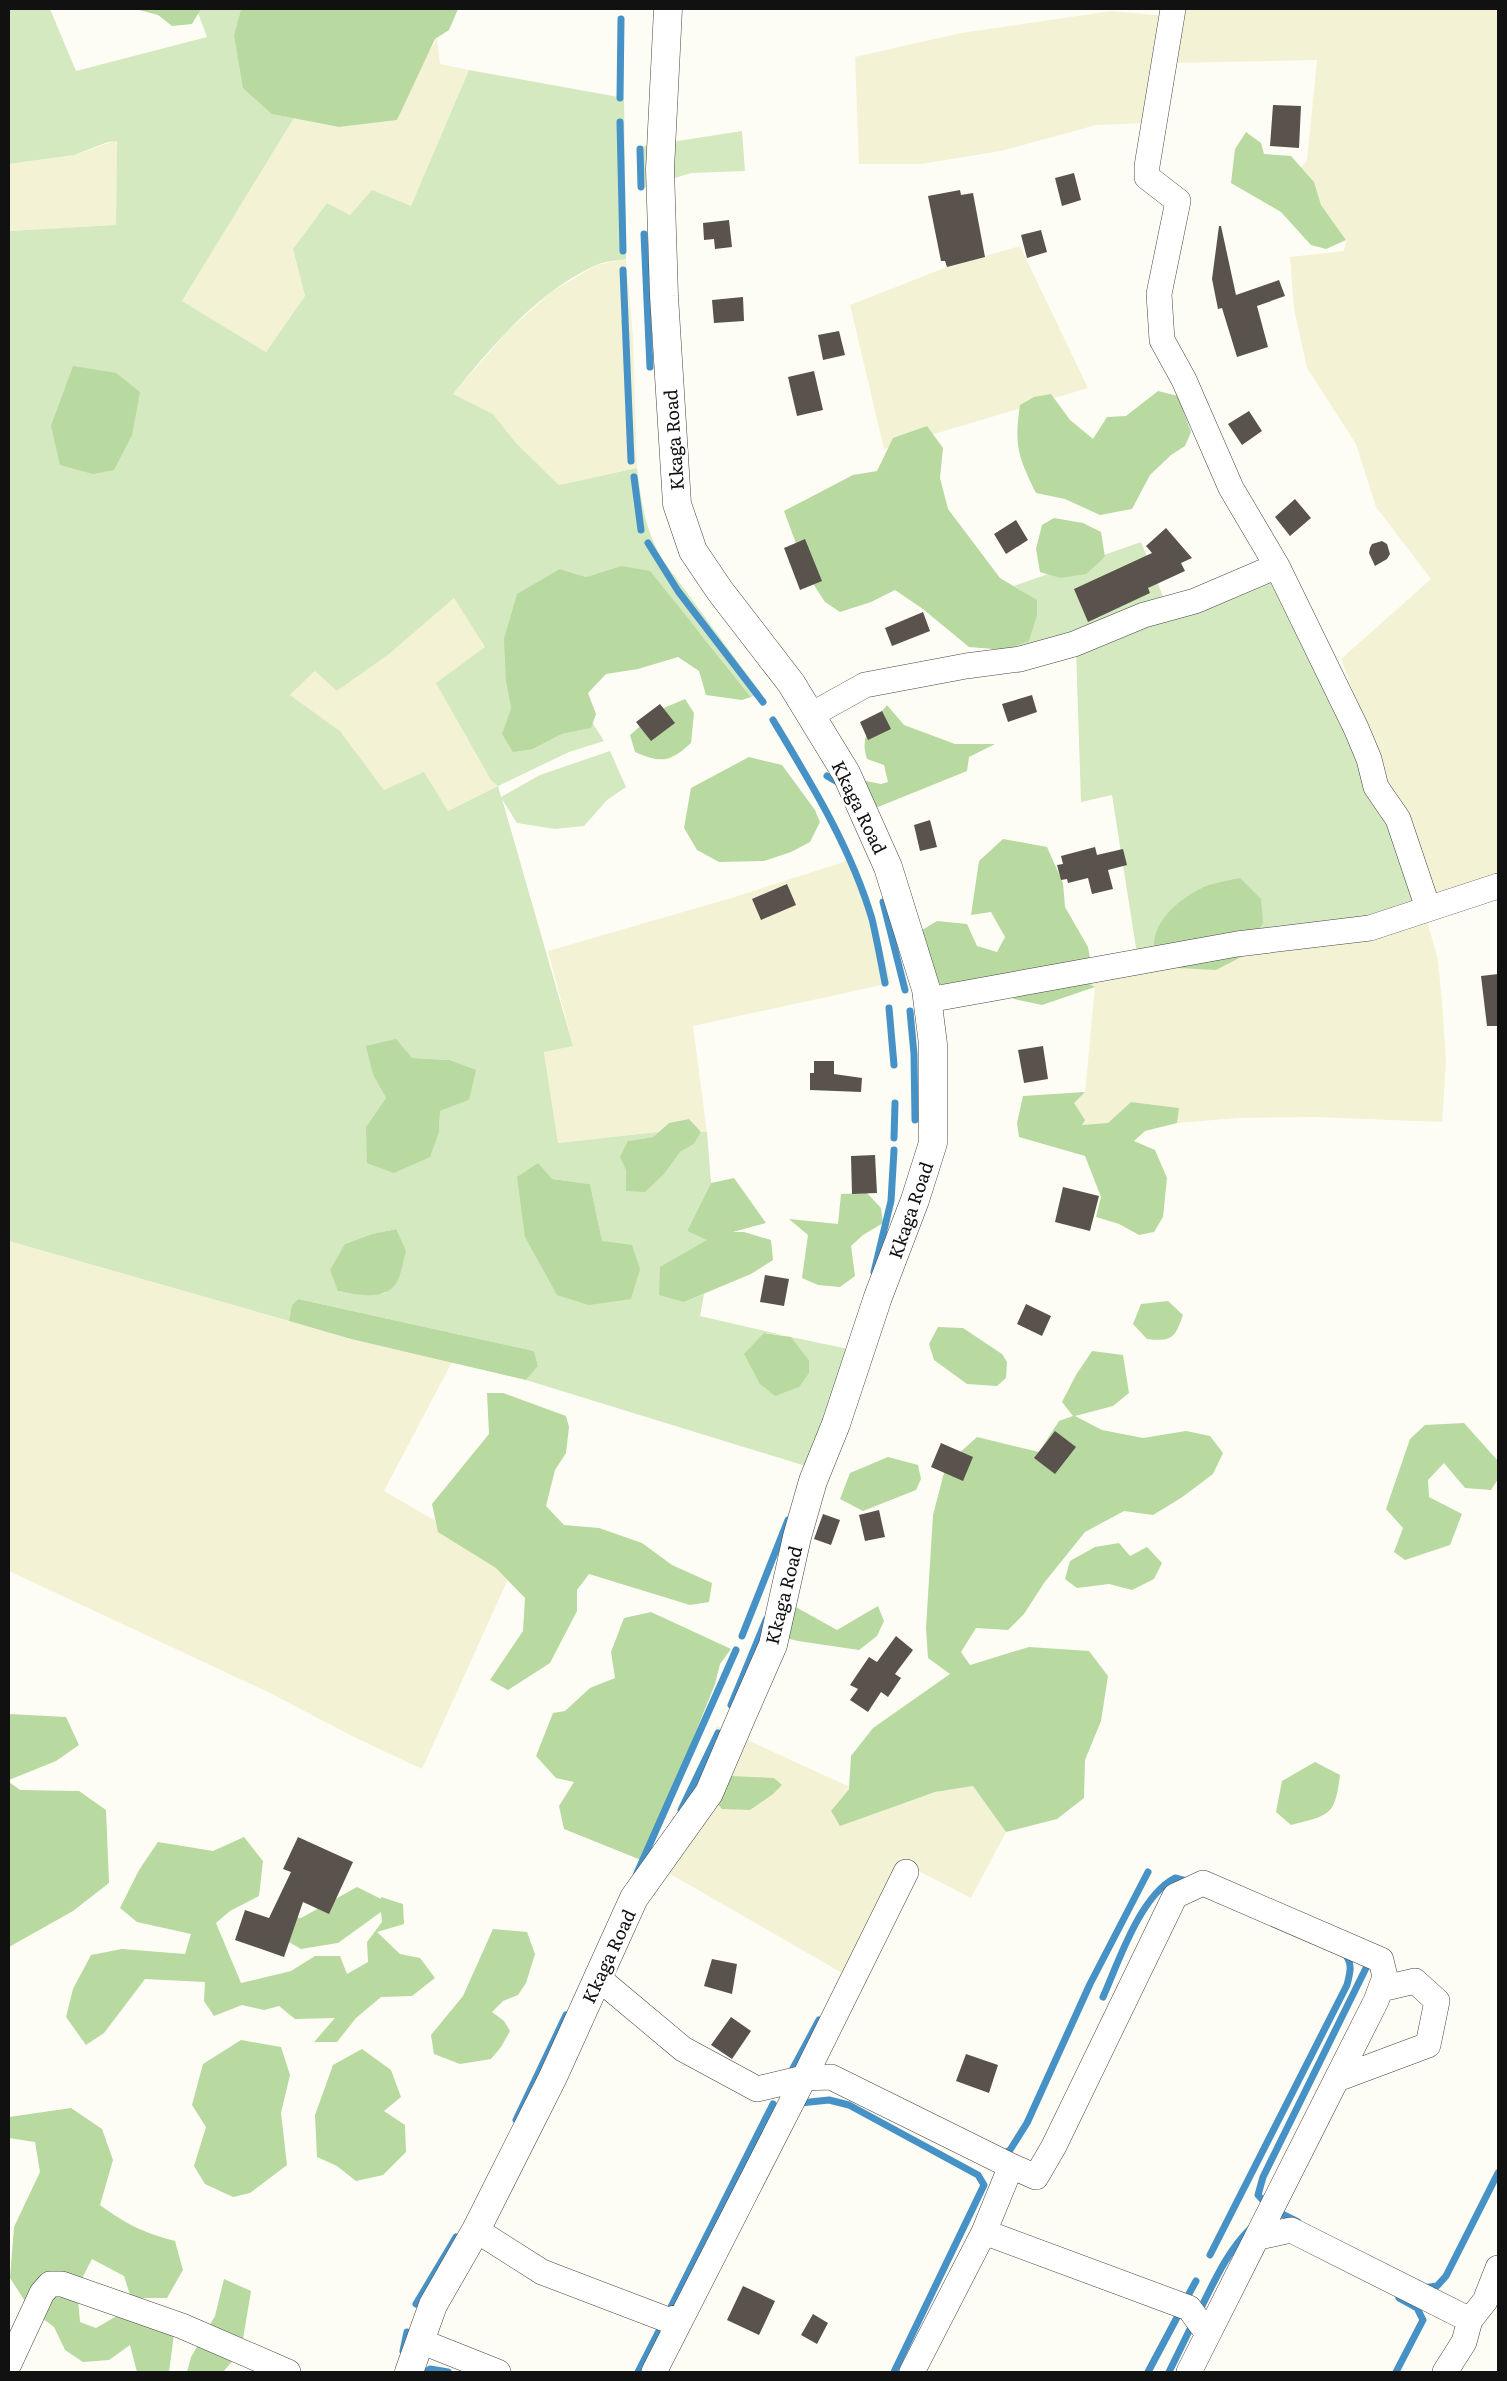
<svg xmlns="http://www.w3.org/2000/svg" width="1507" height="2381" font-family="Literata,serif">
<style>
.farmland{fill:#f4f2d5}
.green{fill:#d4e9bf;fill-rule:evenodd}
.forest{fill:#b8d99f}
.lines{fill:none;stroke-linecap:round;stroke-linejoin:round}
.stream{stroke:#4692c7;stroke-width:7}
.building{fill:#59524d}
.minor-casing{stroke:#444;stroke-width:26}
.tertiary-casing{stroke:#444;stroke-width:29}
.minor{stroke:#fff;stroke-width:25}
.tertiary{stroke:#fff;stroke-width:28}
.labels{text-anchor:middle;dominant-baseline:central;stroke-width:5;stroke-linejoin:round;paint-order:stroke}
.street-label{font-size:18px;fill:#111;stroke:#fff}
</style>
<rect width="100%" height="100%" fill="#fefdf5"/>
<!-- farmland -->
<path class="farmland" d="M 1180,9 L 1498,9 L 1498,881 L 1438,901 L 1389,787 L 1341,659 L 1431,579 L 1376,507 L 1356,444 L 1307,368 L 1294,309 L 1290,257 L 1344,251 L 1346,240 L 1321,205 L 1314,182 L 1301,168 L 1307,160 L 1317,60 L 1170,63 Z
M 1111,11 L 1167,16 L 1147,123 L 1096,125 L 1001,151 L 921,164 L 859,164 L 855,57 L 961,33 Z
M 437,38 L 440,64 L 469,70 L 411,207 L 372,191 L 350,215 L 327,203 L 293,249 L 305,296 L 266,352 L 182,301 L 294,118 L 339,127 L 397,120 L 417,74 Z
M 117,140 L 116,225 L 9,231 L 9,164 L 74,155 Z
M 1020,246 L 1088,388 L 884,449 L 850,305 L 947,267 Z
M 626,259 L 633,335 L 637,468 L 559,485 L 516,443 L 493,414 L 453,394 L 507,332 L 551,292 L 597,265 Z
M 454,597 L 485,647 L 498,786 L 448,811 L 384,790 L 340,731 L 290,695 L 315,671 L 337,691 L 389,654 Z
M 853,859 L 879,937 L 891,983 L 693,1026 L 707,1132 L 701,1132 L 689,1119 L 669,1123 L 658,1132 L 558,1143 L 544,1051 L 573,1046 L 548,951 L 728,899 Z
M 1425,914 L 1438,960 L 1442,1001 L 1446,1062 L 1442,1122 L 1314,1117 L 1238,1118 L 1177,1123 L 1179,1108 L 1131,1102 L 1108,1123 L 1082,1125 L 1073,1103 L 1085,1092 L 1095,987 L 1077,977 L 1243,956 Z
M 9,1241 L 351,1339 L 452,1362 L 384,1491 L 514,1566 L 422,1769 L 354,1737 L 270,1693 L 9,1571 Z
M 717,1726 L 850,1787 L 831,1811 L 840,1825 L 935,1792 L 973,1786 L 1006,1832 L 971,1898 L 899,1861 L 842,1973 L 653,1864 L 693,1787 Z"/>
<!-- green -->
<path class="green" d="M 9,9 L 50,9 L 76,71 L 207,37 L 198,13 L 201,9 L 241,9 L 234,35 L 272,114 L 294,118 L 182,301 L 266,352 L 305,296 L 293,249 L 327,203 L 350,215 L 372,190 L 411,206 L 469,70 L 624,98 L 626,259 C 617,261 605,261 596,265 C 537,292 493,345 453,394 L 493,414 L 516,443 L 559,485 L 637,468 C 642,505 644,526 662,559 L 760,692 L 751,697 L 700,633 L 621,566 L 586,577 L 560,569 L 506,682 L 511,708 L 502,735 L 533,749 L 562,734 L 590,728 L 592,722 L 604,741 L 569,752 L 498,786 L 501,797 L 540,775 L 610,751 L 626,787 L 607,800 L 584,826 L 555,829 L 517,823 L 502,799 L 573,1046 L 544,1052 L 558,1143 L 658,1132 L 653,1137 L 628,1141 L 626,1191 L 665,1173 L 680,1152 L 694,1144 L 701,1132 L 707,1132 L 711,1183 L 687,1231 L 708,1240 L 694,1248 L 684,1302 L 704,1294 L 700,1316 L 782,1335 L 764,1333 L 809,1360 L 791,1337 L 853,1350 L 812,1468 L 526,1380 L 538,1366 L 534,1351 L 298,1299 L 292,1305 L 289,1321 L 9,1241 L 9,231 L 116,225 L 117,141 L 108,142 L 74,155 L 9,164 ZM 454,598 L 485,647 L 436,683 L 491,780 L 498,786 L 448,811 L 424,772 L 384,790 L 340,731 L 290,695 L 315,671 L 337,691 L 389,654 ZM 367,1046 L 412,1058 L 449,1060 L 469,1100 L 440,1111 L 439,1132 L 366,1127 L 386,1098 L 373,1075 ZM 552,1179 L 590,1184 L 602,1242 ZM 396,1229 L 386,1293 L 365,1295 L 338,1291 L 345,1244 L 372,1234 Z
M 742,131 L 745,171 L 691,173 L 643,188 L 639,147 Z
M 1141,542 L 1166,604 L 1102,628 L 1005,650 L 1036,600 L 1014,586 L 1048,574 L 1060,578 L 1105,558 L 1104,555 Z
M 1276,572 L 1391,827 L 1413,902 L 1405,910 L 1137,954 L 1112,795 L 1081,802 L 1076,649 Z"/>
<!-- forest -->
<path class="forest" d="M 136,9 L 201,9 L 192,24 L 172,26 L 158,15 Z
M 241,9 L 458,9 L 449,30 L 435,39 L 397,120 L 339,127 L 272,114 L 243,88 L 234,35 Z
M 1246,132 L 1261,143 L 1264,154 L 1291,156 L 1314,182 L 1321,205 L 1346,240 L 1326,249 L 1311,245 L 1281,212 L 1231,183 L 1235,149 Z
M 73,366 L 116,373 L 140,392 L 132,435 L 114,470 L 93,474 L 60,465 L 51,426 Z
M 1158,391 L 1178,396 L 1191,432 L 1185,446 L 1171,455 L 1150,475 L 1132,509 L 1100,515 L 1065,499 L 1036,493 C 1018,456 1014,446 1020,405 L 1034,397 L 1051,394 L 1070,420 L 1093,439 L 1107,417 L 1126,416 Z
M 927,426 L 943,448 L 940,478 L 948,509 L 1000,578 L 1037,600 L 1037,615 L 1029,641 L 1005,650 L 969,647 L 923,609 L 895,590 L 871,602 L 840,612 L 825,602 L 808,576 L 784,511 L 853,475 L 877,471 L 893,438 Z
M 1054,518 L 1083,523 L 1101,532 L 1105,557 L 1086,574 L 1060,578 L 1040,572 L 1036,549 L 1042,525 Z
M 621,566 L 650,571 L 751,697 L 742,700 L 706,695 L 699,671 L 678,657 L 638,669 L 606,674 L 588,693 L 596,714 L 591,728 L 562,734 L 533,749 L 513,752 L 502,734 L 511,708 L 506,682 L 504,639 L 517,594 L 560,569 L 586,577 Z
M 685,699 L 694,713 L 691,743 C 669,763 661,763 635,752 L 630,735 L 659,710 Z
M 887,705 L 904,725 L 955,744 L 995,744 L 969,757 L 967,771 L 868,811 L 861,791 L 866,781 L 881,784 L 888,782 L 884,765 L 867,759 C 859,735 872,723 887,705 Z
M 749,757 L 782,765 L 815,810 L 820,822 L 810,842 L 791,852 L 764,861 L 719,862 L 697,850 L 684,828 L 691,788 Z
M 1003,839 L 1047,847 L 1063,883 L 1065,907 L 1088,947 L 1090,958 L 1077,977 L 1095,987 L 1042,1005 L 1014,999 L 993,980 L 949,986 L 928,981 L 917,933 L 937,921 L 967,924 L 977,946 L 997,952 L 1005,937 L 991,912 L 971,915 L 979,861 Z
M 1240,878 L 1261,899 L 1263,923 L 1243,956 L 1216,970 L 1178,968 L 1154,946 C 1153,919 1185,894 1209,885 C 1219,882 1230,880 1240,878 Z
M 396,1039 L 412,1058 L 449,1060 L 476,1070 L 469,1100 L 440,1111 L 439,1132 L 430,1157 L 394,1173 L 367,1163 L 366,1127 L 386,1098 L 373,1075 L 366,1046 Z
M 1085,1092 L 1074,1103 L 1085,1120 L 1082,1125 L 1108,1123 L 1131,1102 L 1179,1108 L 1177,1123 L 1145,1131 L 1134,1141 L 1155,1150 L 1167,1178 L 1163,1217 L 1154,1232 L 1139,1235 L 1119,1224 L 1096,1217 L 1101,1197 L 1085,1156 L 1019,1137 L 1017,1123 L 1023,1096 Z
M 689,1119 L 701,1132 L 694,1144 L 680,1152 L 665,1173 L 645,1192 L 626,1191 L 626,1170 L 620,1157 L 628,1141 L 653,1137 L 669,1123 Z
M 538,1163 L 552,1179 L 590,1184 L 602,1241 L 632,1245 L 640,1269 L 631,1299 L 589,1305 L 557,1295 L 525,1237 L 517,1177 Z
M 734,1178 L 766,1223 L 733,1232 L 744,1232 L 771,1240 L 773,1260 L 751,1274 L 684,1302 L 659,1295 L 660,1267 L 707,1240 L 687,1231 L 711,1183 Z
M 867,1193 L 881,1208 L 883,1223 L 863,1235 L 851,1246 L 855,1276 L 840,1287 L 818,1285 L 802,1278 L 808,1235 L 789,1219 L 838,1224 L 841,1194 Z
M 396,1229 L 406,1251 C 403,1261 401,1277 395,1285 C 382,1301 355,1294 338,1291 L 330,1270 L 345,1244 L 372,1234 Z
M 298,1299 L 534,1351 L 538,1366 L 526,1380 L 351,1339 L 289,1321 L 292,1305 Z
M 1168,1301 L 1183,1315 C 1175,1338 1172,1342 1147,1339 L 1133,1324 L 1141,1304 Z
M 938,1327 L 963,1328 L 1002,1354 L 1007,1362 L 1006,1378 L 997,1386 L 967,1384 L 934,1360 L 929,1344 Z
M 764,1333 L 791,1337 L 809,1360 L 809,1373 L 799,1387 L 775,1396 L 760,1384 L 744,1354 Z
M 1092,1351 L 1123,1355 L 1129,1393 L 1113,1406 L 1075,1416 L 1102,1430 L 1143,1438 L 1186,1431 L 1210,1436 L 1223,1453 L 1213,1474 L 1181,1498 L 1153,1515 L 1124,1511 L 1085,1532 L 1044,1583 L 1024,1614 L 1008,1630 L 976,1628 L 961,1652 L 970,1665 L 1029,1647 L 1089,1651 L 1108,1676 L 1101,1721 L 1085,1760 L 1084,1798 L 1057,1819 L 1006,1832 L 973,1786 L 935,1792 L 840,1826 L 831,1811 L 849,1789 L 851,1756 L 873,1728 L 950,1674 L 928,1658 L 926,1628 L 933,1515 L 946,1465 L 977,1437 L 1039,1452 L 1059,1421 L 1073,1416 L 1062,1402 L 1076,1375 Z
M 487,1393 L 503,1393 L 566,1416 L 569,1427 L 566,1453 L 555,1470 L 546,1506 L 564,1525 L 599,1528 L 642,1543 L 672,1565 L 712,1583 L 709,1602 L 690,1605 L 589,1574 L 577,1590 L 577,1611 L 550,1663 L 508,1690 L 490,1680 L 523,1631 L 525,1598 L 496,1568 L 438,1532 L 432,1504 L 489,1434 Z
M 1464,1423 L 1498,1461 L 1498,1479 L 1491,1490 L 1465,1488 L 1444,1463 L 1428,1480 L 1429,1497 L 1462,1514 L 1450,1545 L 1405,1560 L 1394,1552 L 1403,1528 L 1386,1509 L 1410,1439 L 1425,1425 Z
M 888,1457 L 918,1465 L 921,1479 L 916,1490 L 863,1511 L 840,1499 L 850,1473 Z
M 1119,1543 L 1130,1556 L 1147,1547 L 1162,1563 L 1154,1579 L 1132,1590 L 1109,1584 L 1077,1588 L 1065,1579 L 1070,1561 L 1095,1547 Z
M 794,1606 L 837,1630 L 878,1606 L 884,1621 L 877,1636 L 859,1650 L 798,1641 L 765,1633 Z
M 651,1612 L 731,1649 L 720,1664 L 715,1684 L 666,1806 L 641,1860 L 564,1829 L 559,1806 L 574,1782 L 556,1778 L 536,1756 L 553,1713 L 565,1711 L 590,1688 L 615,1678 L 611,1652 L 624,1618 Z
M 9,1714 L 66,1717 L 79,1745 L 56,1761 L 9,1780 Z
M 1315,1762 L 1340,1775 C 1335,1816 1330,1815 1291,1825 L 1276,1812 L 1282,1781 Z
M 730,1776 L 774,1778 L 782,1785 L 773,1794 L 750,1810 L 722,1809 L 703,1787 Z
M 9,1782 L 20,1790 L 79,1791 L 106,1810 L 109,1883 L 73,1911 L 9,1947 Z
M 244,1837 L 263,1861 L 259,1896 L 230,1911 L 216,1923 L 241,1983 L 291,1971 L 315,1956 L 340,1956 L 347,1974 L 368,1962 L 367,1942 L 382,1922 L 381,1912 L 338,1943 L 301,1949 L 282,1938 L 290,1916 L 301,1918 L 357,1887 L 381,1899 L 381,1897 L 403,1904 L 404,1924 L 377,1932 L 400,1954 L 420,1958 L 435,1978 L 412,1996 L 381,1997 L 356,2018 L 337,2042 L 314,2042 L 335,2018 L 295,2019 L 279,2006 L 264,2010 L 242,2005 L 214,2016 L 204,2001 L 205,1982 L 145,1979 L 104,2033 L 86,2045 L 66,2017 L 73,1989 L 91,1955 L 122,1949 L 185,1954 L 191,1934 L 137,1922 L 120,1908 L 139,1870 L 158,1842 L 213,1851 Z
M 493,1929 L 527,1932 L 535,1954 L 526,1983 L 518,1995 L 503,2001 L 492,2012 L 504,2021 L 510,2031 L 501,2047 L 491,2059 L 460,2064 L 434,2054 L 431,2035 L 463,1996 Z
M 241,2040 L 281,2047 L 290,2075 L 281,2113 L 287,2165 L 250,2193 L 233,2197 L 205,2184 L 194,2166 L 206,2127 L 192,2105 L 203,2064 Z
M 362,2049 L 391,2070 L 401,2097 L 384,2111 L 405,2125 L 406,2152 L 383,2175 L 356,2181 L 337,2166 L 317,2157 L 315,2115 L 333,2065 Z
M 71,2108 L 102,2129 L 113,2160 L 100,2205 C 126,2224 144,2233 175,2241 L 183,2270 L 167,2298 L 131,2298 L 124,2276 L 92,2259 L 77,2288 L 80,2322 L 96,2328 L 122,2313 L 174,2334 L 169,2372 L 137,2372 L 130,2345 L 109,2360 L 83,2362 L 65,2350 L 54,2327 L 30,2309 L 10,2278 L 14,2227 L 40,2172 L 35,2142 L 9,2138 L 9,2117 Z
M 224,2279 L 251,2291 L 241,2351 L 223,2372 L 187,2372 L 191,2357 L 215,2316 Z"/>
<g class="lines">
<!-- stream -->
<path class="stream" d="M 620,98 L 621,19
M 620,122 L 623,251
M 640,149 L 641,187
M 644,234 L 650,367
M 623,270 L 631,461
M 634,477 L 641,530
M 648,543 L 678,591 L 763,702
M 773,720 C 811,783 851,848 872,919 C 877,940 881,962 885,983
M 827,776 L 841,784
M 883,902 L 905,990
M 889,1008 L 894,1065
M 910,1011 L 914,1054 L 915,1120
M 894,1138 L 895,1103
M 874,1272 L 891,1201 L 894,1150
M 742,1636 L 788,1520
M 731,1705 L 766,1620
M 681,1810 L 718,1733
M 637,1873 L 736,1650
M 1103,1997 C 1119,1961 1140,1896 1175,1878 L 1190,1882
M 790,2074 L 819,2020
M 800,2103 L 829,2100 L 849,2105 L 978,2175 L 984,2185 L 894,2372
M 516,2120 L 566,2015
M 1002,2155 L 1010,2150 L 1027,2123 L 1090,1984 L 1148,1872
M 1298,2222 L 1270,2208 L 1258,2195 L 1263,2177 L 1367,1966 L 1368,1960
M 1210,2255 L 1347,1985 C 1350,1973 1353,1964 1345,1954
M 1423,2288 L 1437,2286 L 1446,2276 L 1498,2173
M 1185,2301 L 1196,2281
M 416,2304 L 456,2237
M 668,2313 L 773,2104
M 1198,2314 C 1213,2284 1227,2251 1251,2228
M 403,2351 L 407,2332
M 426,2372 L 430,2369 L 448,2372
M 638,2372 L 663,2323
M 1148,2372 L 1181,2310
M 1169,2372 L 1193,2323
M 1396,2372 L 1423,2320 L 1417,2308 L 1399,2298"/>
</g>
<!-- building -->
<path class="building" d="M 1273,105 L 1301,106 L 1299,148 L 1270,146 Z
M 1074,173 L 1081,200 L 1062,206 L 1055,178 Z
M 960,190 L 961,195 L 973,193 L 985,257 L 947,267 L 945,261 L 941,261 L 928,196 Z
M 729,220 L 732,247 L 715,249 L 714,239 L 704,240 L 703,223 Z
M 1219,226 L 1221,226 L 1236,295 L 1279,280 L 1285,296 L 1257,306 L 1268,347 L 1237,357 L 1222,308 L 1218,309 L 1212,279 Z
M 1041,230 L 1047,252 L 1027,258 L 1021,235 Z
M 743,297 L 744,321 L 714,323 L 712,300 Z
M 839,331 L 845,355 L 823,360 L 818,335 Z
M 814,371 L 823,410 L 797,416 L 788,377 Z
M 1249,411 L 1262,431 L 1242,445 L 1228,424 Z
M 1295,499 L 1311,518 L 1290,536 L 1275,517 Z
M 1016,520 L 1028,540 L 1006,554 L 994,534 Z
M 1166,528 L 1192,558 L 1181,563 L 1185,571 L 1148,588 L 1150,593 L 1088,622 L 1074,589 L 1152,553 L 1146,546 Z
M 805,539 L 822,581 L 800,590 L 784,548 Z
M 1382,541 L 1387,544 L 1390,554 L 1387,559 L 1375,566 L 1369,553 L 1370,548 L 1372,544 Z
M 923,612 L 930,631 L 892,646 L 885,628 Z
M 1032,695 L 1037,712 L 1008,722 L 1002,704 Z
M 660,704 L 675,723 L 651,741 L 636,722 Z
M 882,711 L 891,729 L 868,740 L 860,722 Z
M 930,820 L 937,847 L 920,851 L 914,825 Z
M 1095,847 L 1097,855 L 1123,849 L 1127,865 L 1108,870 L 1113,889 L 1092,894 L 1088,878 L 1068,883 L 1067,879 L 1061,880 L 1057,865 L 1063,864 L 1061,856 Z
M 787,884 L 796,905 L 761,920 L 752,899 Z
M 1498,974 L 1498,1026 L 1487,1026 L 1481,976 Z
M 1043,1046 L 1048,1079 L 1024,1083 L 1018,1050 Z
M 814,1061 L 834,1061 L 834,1074 L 862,1078 L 861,1092 L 810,1090 L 810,1073 L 814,1073 Z
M 875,1155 L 877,1193 L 852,1194 L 851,1156 Z
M 1063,1187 L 1099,1196 L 1090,1231 L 1055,1222 Z
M 765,1275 L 789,1279 L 784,1306 L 760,1302 Z
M 1026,1304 L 1051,1316 L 1042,1336 L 1017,1324 Z
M 1055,1431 L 1076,1447 L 1055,1474 L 1034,1458 Z
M 941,1443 L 973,1457 L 963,1481 L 931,1467 Z
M 879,1510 L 885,1537 L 865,1541 L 859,1515 Z
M 823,1514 L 840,1520 L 831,1545 L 814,1539 Z
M 896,1636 L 913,1650 L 895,1674 L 901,1678 L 888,1697 L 881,1692 L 868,1712 L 850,1700 L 858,1689 L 850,1685 L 869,1657 L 877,1662 Z
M 298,1837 L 353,1862 L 329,1914 L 303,1902 L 284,1957 L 235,1940 L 245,1910 L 269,1918 L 291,1872 L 283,1869 Z
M 712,1959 L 737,1964 L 732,1994 L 704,1986 Z
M 731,2017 L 751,2031 L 732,2059 L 711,2045 Z
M 966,2054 L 998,2065 L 989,2093 L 956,2081 Z
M 743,2286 L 775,2301 L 759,2335 L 727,2320 Z
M 813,2314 L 828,2323 L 817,2344 L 801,2335 Z"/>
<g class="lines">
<defs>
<path id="minor" d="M 1173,9 L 1147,166 L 1147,177 L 1178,201 L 1159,294 L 1162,340 L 1184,380 L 1231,488 L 1277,566 L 1356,728 L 1369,759 L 1376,787 L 1398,819 L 1428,908
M 811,715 L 865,685 L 966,666 L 1020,659 L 1074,644 L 1144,615 L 1195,601 L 1277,566
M 928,1004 L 939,998 L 1237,944 L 1370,928 L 1498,886
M 597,1977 L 683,2049 L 757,2089 L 804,2078 L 906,1872
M 1337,2079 L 1428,2045 L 1437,2001 L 1415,1981 L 1381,1989
M 1011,2166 L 1036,2177 L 1054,2146 L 1175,1896 L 1203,1883 L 1381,1960 L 1385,1977 L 1376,2001 L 1189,2372
M 476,2230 L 542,2272 L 668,2320 L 682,2316
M 984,2232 L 1189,2308 L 1208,2334
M 1259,2237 L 1291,2230 L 1470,2320 L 1464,2342 L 1445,2372
M 1470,2320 L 1485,2301 L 1498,2268
M 420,2341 L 498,2372
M 9,2364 L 42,2293 L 50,2284 L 62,2284 L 182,2326 L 288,2372
M 654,2372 L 804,2078 L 831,2077 L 1011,2166 L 984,2232 L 912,2372"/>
<path id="tertiary" d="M 409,2372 L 433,2305 L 476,2230 L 553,2077 L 634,1898 L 709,1793 L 741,1718 L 773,1645 L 797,1537 L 813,1481 L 836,1424 L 878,1297 L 915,1200 L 933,1143 L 933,1044 L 926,989 L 888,867 L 846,773 L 791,683 L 720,591 L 693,551 L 677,504 L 664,296 L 660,169 L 668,9"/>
</defs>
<!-- minor casing -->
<use href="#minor" class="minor-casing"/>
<!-- tertiary casing -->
<use href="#tertiary" class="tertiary-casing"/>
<!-- minor -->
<use href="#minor" class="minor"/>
<!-- tertiary -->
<use href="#tertiary" class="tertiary"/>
</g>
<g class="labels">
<!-- street labels -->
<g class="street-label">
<text transform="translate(673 440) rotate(-94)">Kkaga Road</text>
<text transform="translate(860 807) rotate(64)">Kkaga Road</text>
<text transform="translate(910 1210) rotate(-71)">Kkaga Road</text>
<text transform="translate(783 1595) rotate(-76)">Kkaga Road</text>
<text transform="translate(608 1956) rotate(-65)">Kkaga Road</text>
</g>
</g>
<!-- border -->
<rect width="1507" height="2381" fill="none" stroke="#111111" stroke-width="20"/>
</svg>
